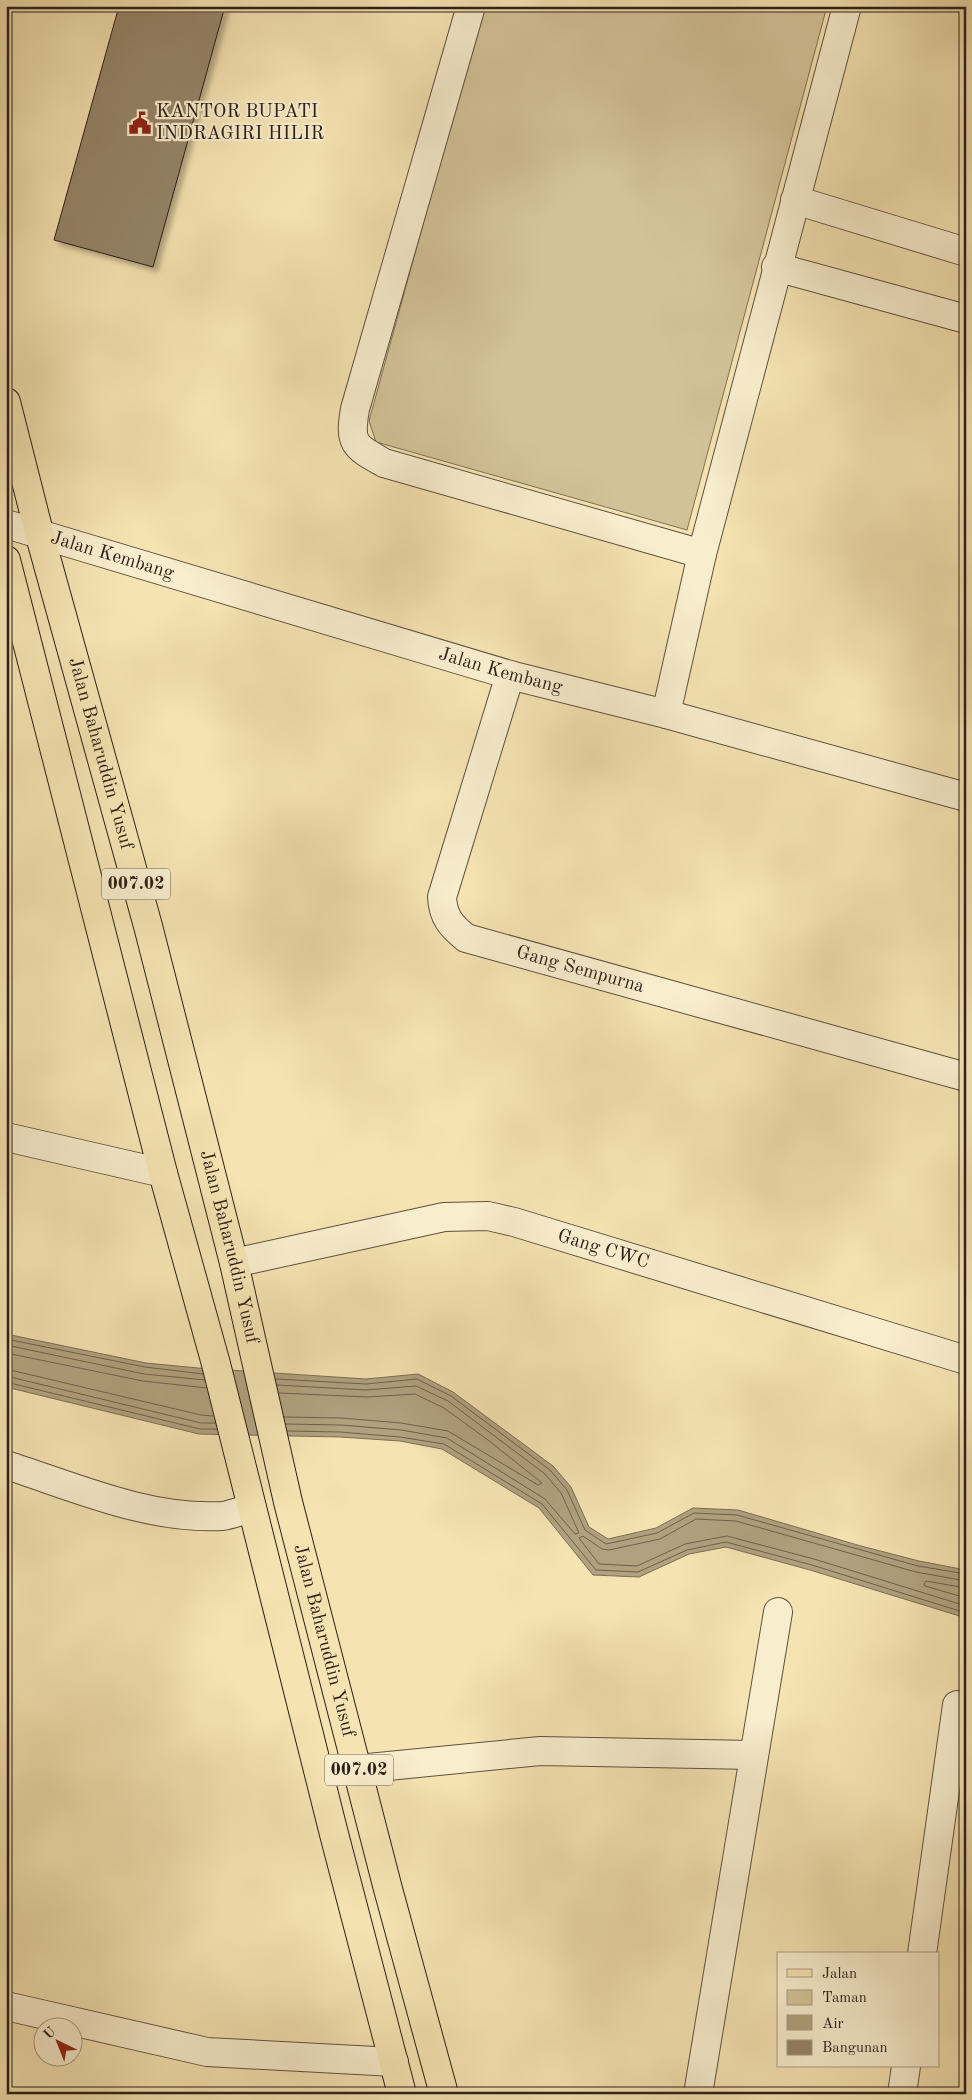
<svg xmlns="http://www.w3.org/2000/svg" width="972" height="2100" font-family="'Old Standard TT',serif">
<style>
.green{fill:#d3c298;stroke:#807159}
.water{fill:#b1a17e;stroke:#7c6d56}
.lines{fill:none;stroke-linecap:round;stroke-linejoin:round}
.shore{stroke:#6f604c;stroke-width:1}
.building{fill:#958569;stroke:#2d201a;filter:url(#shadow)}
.minor-casing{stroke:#5f5140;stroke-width:30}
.major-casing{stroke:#2d201a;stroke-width:30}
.minor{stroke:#f8edcd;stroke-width:28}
.major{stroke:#f5e3b2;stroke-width:28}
.labels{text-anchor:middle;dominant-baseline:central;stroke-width:4.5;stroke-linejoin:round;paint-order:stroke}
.shield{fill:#f8edcd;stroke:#6a5e50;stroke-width:1}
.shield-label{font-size:18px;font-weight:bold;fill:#2d201a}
.poi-label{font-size:19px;fill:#2d201a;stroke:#f8edcd;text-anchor:start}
.street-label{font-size:19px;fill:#2d201a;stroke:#f8edcd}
</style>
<defs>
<filter id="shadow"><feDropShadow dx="4.5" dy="4.5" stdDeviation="2.5" flood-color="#0004"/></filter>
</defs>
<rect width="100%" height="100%" fill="#f5e3b2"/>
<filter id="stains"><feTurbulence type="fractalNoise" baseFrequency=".004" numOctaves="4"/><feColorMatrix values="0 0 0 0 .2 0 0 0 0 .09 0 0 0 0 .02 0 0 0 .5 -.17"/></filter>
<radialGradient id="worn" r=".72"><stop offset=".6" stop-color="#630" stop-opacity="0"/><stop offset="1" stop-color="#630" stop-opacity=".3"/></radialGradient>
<!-- green -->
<path class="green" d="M 483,6 L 827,6 L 687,530 L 376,442 L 369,421 Z"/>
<!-- water -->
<path class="water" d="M 6,1334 L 146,1363 L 198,1368 L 366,1379 L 418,1374 L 453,1392 L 553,1466 L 571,1487 L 589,1527 L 608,1539 L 656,1528 L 693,1508 L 738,1510 L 861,1546 L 919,1561 L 966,1570 L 966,1618 L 810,1570 L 726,1547 L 689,1554 L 639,1577 L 593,1575 L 539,1508 L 442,1449 L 400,1441 L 340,1437 L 199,1434 L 6,1387 Z"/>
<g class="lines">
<!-- shore -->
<path class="shore" d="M 6,1339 L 145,1367 L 203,1374
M 6,1345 L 144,1374 L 205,1380
M 6,1353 L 143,1381 L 207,1388
M 6,1369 L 201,1415 L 213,1416
M 6,1376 L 201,1423 L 215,1423
M 276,1379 L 366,1384 L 417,1379 L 451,1396 L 550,1470 L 567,1490 L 585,1530 L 606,1544 L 657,1533 L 694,1513 L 737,1515 L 918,1566 L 966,1574
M 6,1382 L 200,1429 L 217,1429
M 277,1385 L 366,1390 L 416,1386 L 448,1401 L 545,1474 L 561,1493 L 579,1533 L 575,1534 L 545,1499 L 447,1438 L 401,1430 L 341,1425 L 286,1424
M 279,1393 L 367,1397 L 415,1394 L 444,1408 L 488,1440 L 542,1483 L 538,1485 L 448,1431 L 401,1423 L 341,1418 L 284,1417
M 287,1431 L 340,1432 L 400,1437 L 444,1444 L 542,1504 L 596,1570 L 638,1572 L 687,1550 L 726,1542 L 812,1565 L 966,1613
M 966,1581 L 916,1572 L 736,1521 L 696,1519 L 660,1539 L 609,1550 L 602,1549 L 583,1536 L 579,1538 L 599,1564 L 637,1566 L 685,1544 L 727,1536 L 814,1559 L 966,1606
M 966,1588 L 926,1581 L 924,1584 L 925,1586 L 966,1598"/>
</g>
<!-- building -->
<path class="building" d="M 119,6 L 225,6 L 153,267 L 54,240 Z"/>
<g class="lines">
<defs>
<g id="minor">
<path d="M 471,6 L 355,409 C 349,444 354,446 384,463 L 702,554"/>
<path d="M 795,200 L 966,252"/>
<path d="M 776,267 L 966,319"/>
<path id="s1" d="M 6,524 L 510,675 L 666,714 L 966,797"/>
<path id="s2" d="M 510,675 L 442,897 C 443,917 451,926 466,938 L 966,1077"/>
<path d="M 666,714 L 702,554 L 847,6"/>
<path d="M 6,1137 L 163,1173"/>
<path id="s3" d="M 234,1263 L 444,1217 L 488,1216 L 514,1222 L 966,1360"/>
<path d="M 6,1465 C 75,1487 148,1520 222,1516 C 232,1515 243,1510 252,1508"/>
<path d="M 358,1769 L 540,1751 L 754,1755"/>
<path d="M 922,1954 L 957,1705"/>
<path d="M 6,2006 L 207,2052 L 394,2062"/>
<path d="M 698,2094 L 778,1612"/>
<path d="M 902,2094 L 906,2066"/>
</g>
<g id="major">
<path id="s4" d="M 6,402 L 40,536 L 148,926 L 234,1263 L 288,1502 L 388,1889 L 444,2094"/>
<path d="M 6,560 L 163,1173 L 216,1364 L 334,1834 L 402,2094"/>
</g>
</defs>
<!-- minor casing -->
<use href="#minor" class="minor-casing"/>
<!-- major casing -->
<use href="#major" class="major-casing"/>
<!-- minor -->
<use href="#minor" class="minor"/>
<!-- major -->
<use href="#major" class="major"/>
</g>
<!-- icons -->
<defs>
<symbol id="civic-bare" viewBox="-9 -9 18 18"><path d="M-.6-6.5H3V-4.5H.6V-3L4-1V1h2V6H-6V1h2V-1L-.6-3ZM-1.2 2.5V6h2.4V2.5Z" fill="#8f2418" stroke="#f8edcd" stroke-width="2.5" paint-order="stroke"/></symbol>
</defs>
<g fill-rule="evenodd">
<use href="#civic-bare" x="124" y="107" width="32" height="32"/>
</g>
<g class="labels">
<!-- shield labels -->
<g class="shield">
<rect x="102" y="868.5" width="68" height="31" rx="4"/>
<rect x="325" y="1754.5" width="68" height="31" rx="4"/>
</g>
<g class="shield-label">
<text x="136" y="884">007.02</text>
<text x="359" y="1770">007.02</text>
</g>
<!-- poi labels -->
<g class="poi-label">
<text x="156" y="112">KANTOR BUPATI<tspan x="156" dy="22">INDRAGIRI HILIR</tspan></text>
</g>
<!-- street labels -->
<g class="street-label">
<text stroke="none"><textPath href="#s1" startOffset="111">Jalan Kembang</textPath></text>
<text stroke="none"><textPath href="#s1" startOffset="516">Jalan Kembang</textPath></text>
<text stroke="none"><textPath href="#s4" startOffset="364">Jalan Baharuddin Yusuf</textPath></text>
<text stroke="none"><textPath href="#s2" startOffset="400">Gang Sempurna</textPath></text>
<text stroke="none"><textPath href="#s4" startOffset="874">Jalan Baharuddin Yusuf</textPath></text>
<text stroke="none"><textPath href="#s3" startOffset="379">Gang CWC</textPath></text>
<text stroke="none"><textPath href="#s4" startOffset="1279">Jalan Baharuddin Yusuf</textPath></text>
</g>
</g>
<!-- margin -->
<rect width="972" height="2100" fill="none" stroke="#f5e3b2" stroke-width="25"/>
<rect x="8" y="8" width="957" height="2085" fill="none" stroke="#2d201a" stroke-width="2.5"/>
<rect x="12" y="12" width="947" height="2075" fill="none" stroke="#2d201a"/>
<!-- legend -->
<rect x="777" y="1952" width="162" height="115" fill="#f8edcd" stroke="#a79b85"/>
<rect x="787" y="1969" width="25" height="8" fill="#f5e3b2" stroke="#a79b85"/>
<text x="822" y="1978" font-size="15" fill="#2d201a">Jalan</text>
<rect x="787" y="1990" width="25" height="15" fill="#d3c298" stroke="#a79b85"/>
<text x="822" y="2002" font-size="15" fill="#2d201a">Taman</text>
<rect x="787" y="2015" width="25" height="15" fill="#b1a17e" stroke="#a79b85"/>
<text x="822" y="2028" font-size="15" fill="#2d201a">Air</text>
<rect x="787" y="2040" width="25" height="15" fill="#958569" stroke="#a79b85"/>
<text x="822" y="2052" font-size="15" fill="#2d201a">Bangunan</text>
<!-- north arrow -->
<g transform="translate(58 2042) rotate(317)"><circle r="24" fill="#f8edcd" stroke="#a79b85"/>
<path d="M0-4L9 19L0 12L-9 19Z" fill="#8f2418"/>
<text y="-8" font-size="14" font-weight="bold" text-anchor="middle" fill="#2d201a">U</text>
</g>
<rect width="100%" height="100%" filter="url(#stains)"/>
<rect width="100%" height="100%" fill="url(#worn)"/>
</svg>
